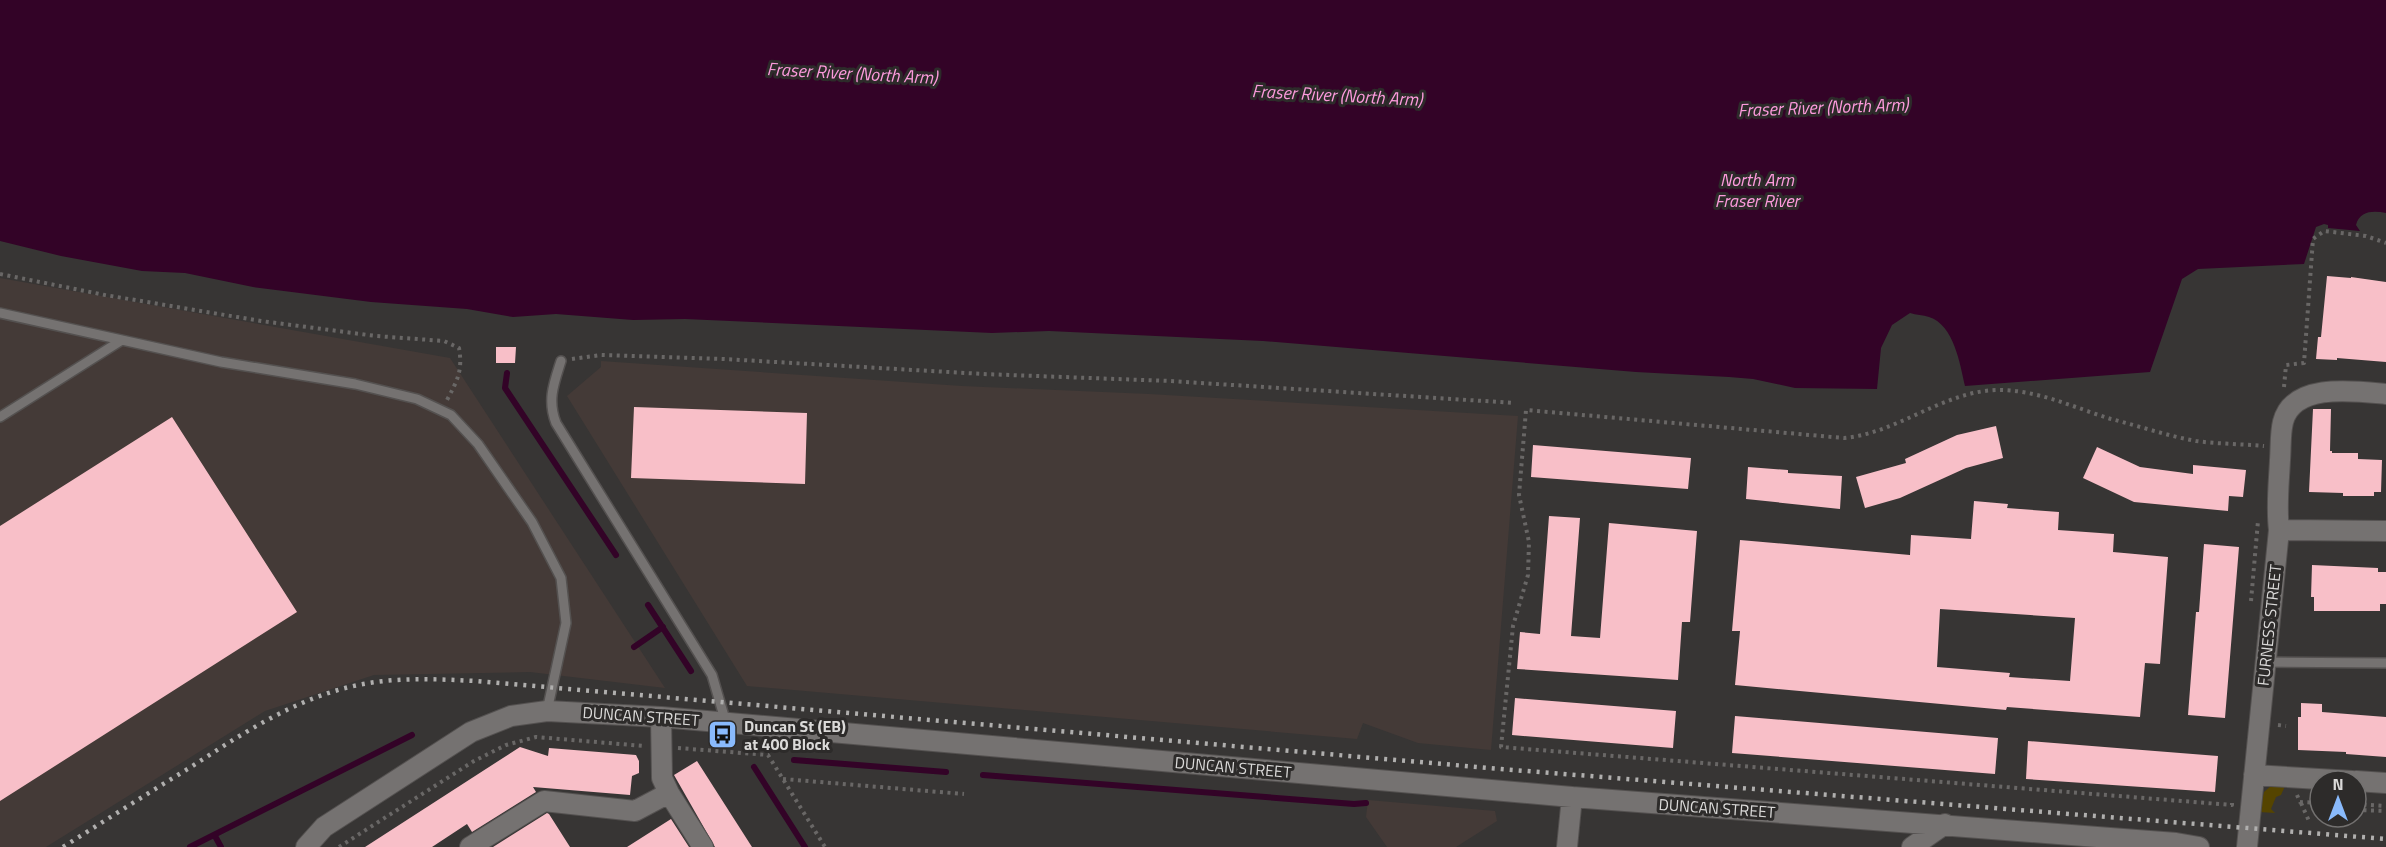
<svg xmlns="http://www.w3.org/2000/svg" width="2386" height="847" font-family="'Titillium Web',sans-serif">
<style>
.built{fill:#443a37}
.green{fill:#540}
.water{fill:#330327}
.lines{fill:none;stroke-linecap:round;stroke-linejoin:round}
.stream{stroke:#330327;stroke-width:6}
.building{fill:#f8bfc8;fill-rule:evenodd}
.lane-casing{stroke:#545150;stroke-width:12}
.street-casing{stroke:#545150;stroke-width:22}
.path{stroke:#696766;stroke-width:4;stroke-dasharray:3 4.5;stroke-linecap:butt}
.lane{stroke:#757271;stroke-width:9}
.street{stroke:#757271;stroke-width:20}
.rail{stroke:#b0afae;stroke-width:4.5;stroke-dasharray:3 6;stroke-linecap:butt}
.labels{text-anchor:middle;dominant-baseline:central;stroke-width:6;stroke-linejoin:round;paint-order:stroke}
.street-label{font-size:16px;fill:#dbdad9;stroke:#2d2b2a}
.poi-label{font-size:16px;font-weight:bold;fill:#dbdad9;stroke:#2d2b2a;text-anchor:start}
.water-label{font-size:18px;font-style:italic;fill:#fc9adc;stroke:#2d2b2a}
</style>
<rect width="100%" height="100%" fill="#373534"/>
<!-- built -->
<path class="built" d="M 0,278 L 450,358 L 665,688 L 530,672 L 374,675 L 265,711 L 46,847 L 0,847 Z
M 601,361 L 962,386 L 1149,394 L 1518,416 L 1491,750 L 1418,743 L 1363,723 L 1357,739 L 747,686 L 567,396 L 601,367 Z
M 1368,800 L 1495,811 L 1497,821 L 1456,847 L 1387,847 L 1366,817 Z"/>
<!-- green -->
<path class="green" d="M 2272,785 L 2285,786 L 2281,795 L 2276,797 L 2271,809 L 2275,813 L 2259,812 L 2264,792 Z"/>
<!-- water -->
<path class="water" d="M 0,0 L 2386,0 L 2386,213 C 2374,211 2360,210 2356,225 L 2360,231 L 2328,228 L 2328,225 L 2324,224 L 2316,227 L 2304,264 L 2198,269 L 2182,279 L 2150,372 L 1965,386 C 1960,364 1954,325 1929,317 C 1923,315 1916,315 1910,313 L 1892,325 L 1881,348 L 1877,389 L 1795,388 L 1753,379 L 1729,377 L 1636,372 L 1263,341 L 1049,331 L 992,333 L 685,319 L 633,320 L 556,314 L 513,317 L 467,309 L 371,302 L 253,287 L 185,273 L 142,271 L 61,256 L 0,241 Z"/>
<g class="lines">
<!-- stream -->
<path class="stream" d="M 507,373 L 505,388 L 616,555
M 648,605 L 691,671
M 634,647 L 663,627
M 794,760 L 946,772
M 754,767 L 805,847
M 983,775 L 1354,804 L 1366,803
M 215,836 L 221,847
M 190,847 L 412,735"/>
</g>
<!-- building -->
<path class="building" d="M 2327,276 L 2351,278 L 2351,277 L 2386,282 L 2386,362 L 2337,358 L 2337,360 L 2316,359 L 2318,337 L 2321,337 Z
M 496,347 L 516,347 L 515,363 L 496,363 Z
M 634,407 L 807,413 L 805,484 L 631,478 Z
M 2313,409 L 2331,409 L 2330,451 L 2332,451 L 2332,453 L 2358,453 L 2358,459 L 2382,460 L 2381,492 L 2374,492 L 2374,496 L 2343,496 L 2343,493 L 2309,492 Z
M 172,417 L 297,612 L 0,801 L 0,526 Z
M 1996,426 L 2003,458 L 1966,468 L 1900,498 L 1865,508 L 1856,477 L 1906,463 L 1905,459 L 1957,435 Z
M 1533,445 L 1691,458 L 1688,489 L 1531,477 Z
M 2097,447 L 2140,467 L 2193,474 L 2193,465 L 2246,470 L 2243,497 L 2229,496 L 2228,511 L 2134,502 L 2083,478 Z
M 1748,467 L 1788,470 L 1788,473 L 1842,476 L 1840,509 L 1746,499 Z
M 1974,501 L 2008,504 L 2007,508 L 2059,512 L 2058,530 L 2114,534 L 2113,552 L 2168,557 L 2160,664 L 2145,663 L 2140,717 L 2007,707 L 2006,710 L 1735,685 L 1740,631 L 1732,631 L 1740,540 L 1910,555 L 1911,535 L 1971,539 ZM 1940,609 L 2075,618 L 2070,681 L 2009,677 L 2010,673 L 1937,667 Z
M 1549,516 L 1580,518 L 1571,636 L 1600,638 L 1609,523 L 1697,531 L 1690,622 L 1682,622 L 1678,680 L 1517,669 L 1520,632 L 1540,634 Z
M 2204,544 L 2239,547 L 2225,718 L 2188,715 L 2196,612 L 2199,612 Z
M 2312,565 L 2378,568 L 2378,572 L 2386,572 L 2386,604 L 2380,604 L 2380,611 L 2314,611 L 2314,597 L 2311,597 Z
M 1515,698 L 1676,711 L 1673,748 L 1512,735 Z
M 2301,703 L 2322,704 L 2322,712 L 2386,717 L 2386,757 L 2346,754 L 2346,752 L 2298,750 L 2298,717 L 2301,717 Z
M 1735,716 L 1998,738 L 1995,774 L 1732,753 Z
M 2028,741 L 2218,756 L 2215,792 L 2026,779 Z
M 520,747 L 548,756 L 549,748 L 636,755 L 639,761 L 639,773 L 632,776 L 630,795 L 533,787 L 536,792 L 472,832 L 467,824 L 432,847 L 365,847 Z
M 697,761 L 752,847 L 715,847 L 674,775 Z
M 547,813 L 549,814 L 570,847 L 493,847 Z
M 671,819 L 689,847 L 627,847 Z"/>
<g class="lines">
<defs>
<path id="lane" d="M 0,313 L 221,362 L 355,384 L 417,399 L 451,415 L 478,444 L 532,522 L 561,578 L 566,623 L 547,711
M 561,361 C 554,383 547,400 556,423 L 712,675 L 726,723
M 0,417 L 122,340
M 2265,662 L 2386,663"/>
<path id="street" d="M 2279,530 L 2386,531
M 661,717 L 662,778 L 669,793 L 703,847
M 2254,775 L 2352,781
M 2356,781 L 2386,783
M 306,847 L 324,827 L 471,732 L 511,716 L 547,711 L 661,717 L 1572,797 L 2176,843 L 2199,847
M 470,847 L 544,801 L 635,811 L 669,793
M 1567,847 L 1572,797
M 1912,847 L 1945,824
M 2247,847 L 2279,530 C 2276,506 2279,483 2280,460 C 2281,448 2280,434 2283,422 C 2293,382 2355,391 2386,394"/>
</defs>
<!-- lane casing -->
<use href="#lane" class="lane-casing"/>
<!-- street casing -->
<use href="#street" class="street-casing"/>
<!-- path -->
<path class="path" d="M 0,274 L 105,295 L 261,321 L 376,336 L 444,341 L 459,348 C 463,371 457,381 447,400
M 572,359 L 601,355 L 724,359 L 983,374 L 1170,381 L 1515,403
M 2284,387 L 2286,365 L 2304,363 L 2313,239 L 2324,231 L 2366,236 L 2386,243
M 2251,601 L 2258,521
M 2278,725 L 2286,726
M 678,748 L 768,755 L 825,847
M 783,779 L 964,794
M 2297,795 L 2300,802 L 2320,803
M 2232,803 L 2232,805 L 1501,747 L 1513,626 L 1528,575 L 1529,542 L 1519,495 L 1526,410 L 1844,438 C 1898,433 1942,392 1996,390 C 2036,389 2075,408 2111,419 C 2139,426 2168,436 2196,441 C 2218,444 2242,444 2264,446
M 2301,803 L 2309,821
M 2356,804 L 2386,806
M 2356,810 L 2386,811
M 339,847 L 474,761 L 506,745 L 536,737 L 644,746"/>
<!-- lane -->
<use href="#lane" class="lane"/>
<!-- street -->
<use href="#street" class="street"/>
<!-- rail -->
<path class="rail" d="M 63,847 C 106,820 148,793 191,767 C 243,733 296,698 358,685 C 397,677 436,679 476,681 L 1501,769 L 2386,839"/>
</g>
<!-- icons -->
<defs>
<symbol id="bus-square" viewBox="-11 -11 22 22"><rect x="-9" y="-9" width="18" height="18" rx="4" fill="#89bafc" stroke="#2d2b2a"/><path d="M-5-6H5V4H4V6H2V4H-2V6H-4V4H-5ZM-3.5-4V0h7V-4ZM-3.5 1.2v1.5H-2V1.2ZM2 1.2v1.5H3.5V1.2Z" fill="#111"/></symbol>
</defs>
<g fill-rule="evenodd">
<use href="#bus-square" x="706" y="718" width="33" height="33"/>
</g>
<g class="labels">
<!-- street labels -->
<g class="street-label">
<text transform="translate(2269 625) rotate(-84)">FURNESS STREET</text>
<text transform="translate(641 716) rotate(4)">DUNCAN STREET</text>
<text transform="translate(1233 767) rotate(5)">DUNCAN STREET</text>
<text transform="translate(1717 808) rotate(4)">DUNCAN STREET</text>
</g>
<!-- poi labels -->
<g class="poi-label">
<text x="744" y="726">Duncan St (EB)<tspan x="744" dy="18">at 400 Block</tspan></text>
</g>
<!-- water labels -->
<g class="water-label">
<text transform="translate(852 73) rotate(3)">Fraser River (North Arm)</text>
<text transform="translate(1337 95) rotate(3)">Fraser River (North Arm)</text>
<text transform="translate(1823 107) rotate(-2)">Fraser River (North Arm)</text>
<text x="1757" y="179">North Arm<tspan x="1757" dy="21">Fraser River</tspan></text>
</g>
</g>
<!-- north arrow -->
<g transform="translate(2338 799)"><circle r="28" fill="#2d2b2a" stroke="#737170" stroke-width="1.5"/>
<path d="M0-4.5L10 22L0 15L-10 22Z" fill="#89bafc"/>
<text y="-9" font-size="16" font-weight="bold" text-anchor="middle" fill="#dbdad9">N</text>
</g>
</svg>
